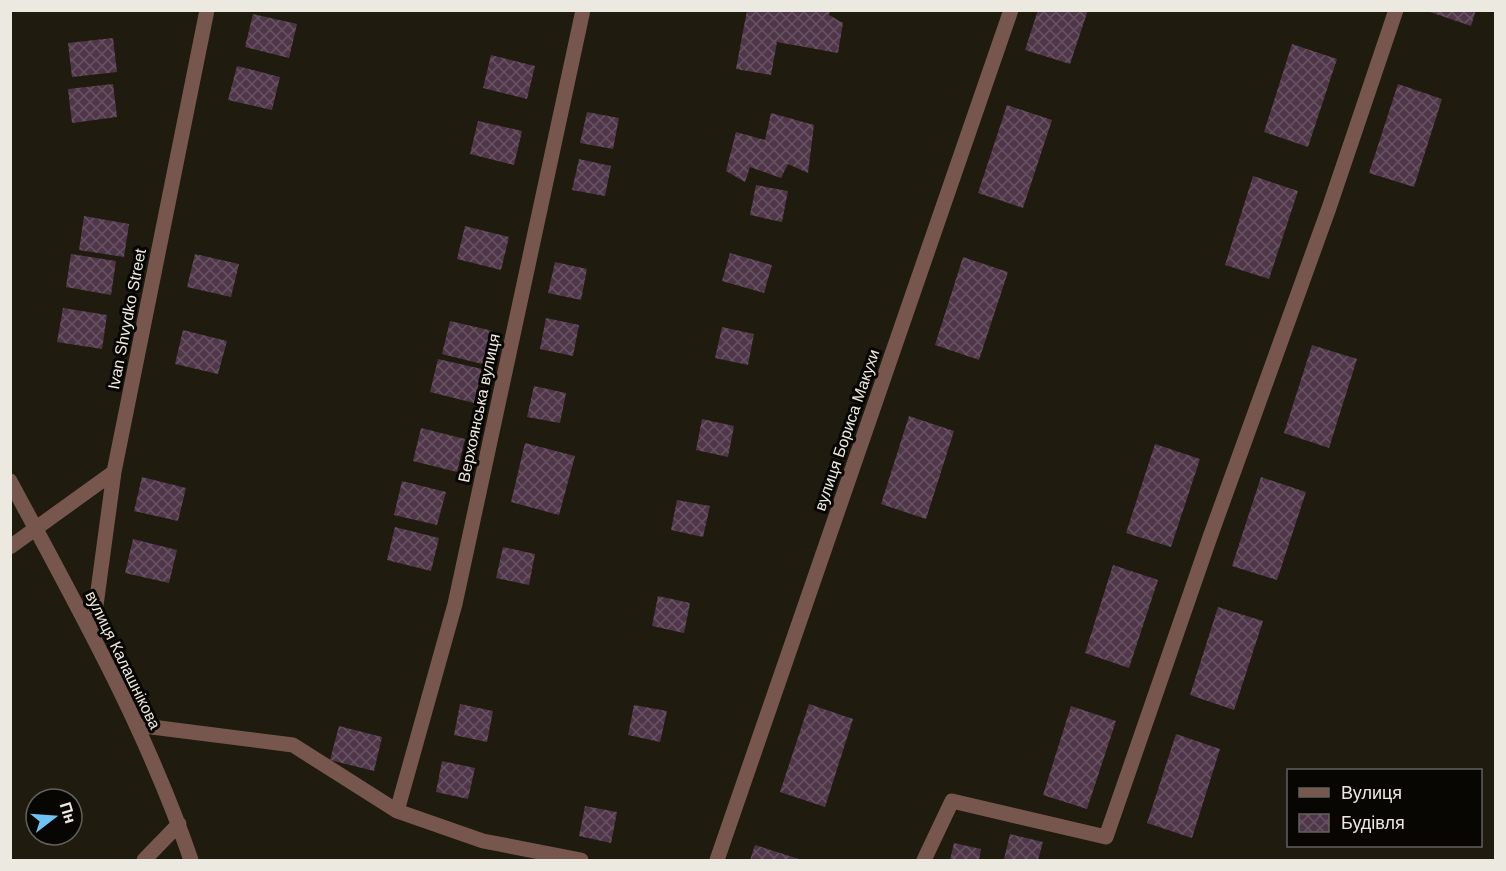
<svg xmlns="http://www.w3.org/2000/svg" width="1506" height="871" font-family="Helvetica,sans-serif">
<style>
.building{fill:url(#building-cross-hatch)}
.lines{fill:none;stroke-linecap:round;stroke-linejoin:round}
.minor{stroke:#77574d;stroke-width:15}
.labels{text-anchor:middle;dominant-baseline:central;stroke-width:6;stroke-linejoin:round;paint-order:stroke}
.street-label{font-size:16px;fill:#ece9e0;stroke:#080603}
</style>
<defs>
<pattern id="building-cross-hatch" width="8" height="8" patternUnits="userSpaceOnUse" patternTransform="scale(1.5)"><rect width="8" height="8" fill="#4f3749"/><path d="M0 0l8 8M0 8l8-8" fill="none" stroke="#685463"/></pattern>
</defs>
<rect width="100%" height="100%" fill="#1f1b0e"/>
<!-- building -->
<path class="building" d="M 747,10 L 830,10 L 829,15 L 843,23 L 838,53 L 777,42 L 771,75 L 736,69 Z
M 1038,10 L 1088,10 L 1070,64 L 1025,50 Z
M 1424,10 L 1476,10 L 1471,26 Z
M 253,14 L 297,24 L 289,58 L 245,47 Z
M 113,38 L 117,72 L 72,77 L 68,43 Z
M 1292,44 L 1337,59 L 1308,147 L 1264,132 Z
M 491,55 L 535,66 L 527,99 L 483,88 Z
M 237,66 L 280,77 L 272,110 L 228,100 Z
M 113,84 L 117,117 L 72,123 L 68,89 Z
M 1398,84 L 1442,99 L 1414,187 L 1369,173 Z
M 1007,105 L 1052,120 L 1023,208 L 978,193 Z
M 587,112 L 619,118 L 613,149 L 580,143 Z
M 771,113 L 814,125 L 808,173 L 788,164 L 781,178 L 750,167 L 745,182 L 726,171 L 736,132 L 765,140 Z
M 478,121 L 522,131 L 514,165 L 470,154 Z
M 579,159 L 611,166 L 605,196 L 572,190 Z
M 1253,176 L 1298,191 L 1269,279 L 1225,265 Z
M 756,185 L 788,191 L 782,222 L 750,215 Z
M 84,216 L 129,224 L 124,257 L 79,250 Z
M 465,226 L 509,237 L 501,270 L 457,259 Z
M 730,253 L 772,265 L 764,293 L 722,281 Z
M 71,254 L 116,261 L 111,295 L 66,287 Z
M 195,254 L 239,264 L 231,297 L 187,287 Z
M 963,257 L 1008,272 L 979,360 L 935,345 Z
M 555,262 L 587,269 L 581,300 L 548,293 Z
M 63,308 L 107,315 L 102,349 L 57,342 Z
M 546,318 L 579,325 L 573,356 L 540,349 Z
M 450,321 L 493,331 L 486,365 L 442,354 Z
M 722,327 L 754,334 L 748,365 L 715,358 Z
M 183,330 L 227,341 L 218,374 L 175,364 Z
M 1312,345 L 1357,359 L 1329,448 L 1284,433 Z
M 438,359 L 482,369 L 474,403 L 430,392 Z
M 534,386 L 566,393 L 560,423 L 527,417 Z
M 909,416 L 954,431 L 926,519 L 881,504 Z
M 702,419 L 734,426 L 728,457 L 696,450 Z
M 421,428 L 465,439 L 457,472 L 413,461 Z
M 525,443 L 575,456 L 559,515 L 511,502 Z
M 1155,444 L 1200,459 L 1171,547 L 1126,533 Z
M 142,477 L 186,488 L 178,521 L 134,511 Z
M 1261,477 L 1306,492 L 1277,580 L 1232,566 Z
M 402,481 L 446,492 L 437,525 L 394,515 Z
M 677,500 L 710,506 L 703,537 L 671,530 Z
M 395,527 L 439,538 L 431,571 L 387,560 Z
M 133,539 L 177,550 L 169,583 L 125,573 Z
M 503,547 L 535,554 L 529,585 L 496,578 Z
M 1113,565 L 1158,580 L 1129,668 L 1085,653 Z
M 658,596 L 690,603 L 684,633 L 652,626 Z
M 1218,607 L 1263,621 L 1234,710 L 1190,695 Z
M 460,704 L 493,711 L 487,742 L 454,735 Z
M 809,704 L 853,719 L 825,807 L 780,792 Z
M 634,705 L 667,711 L 660,742 L 628,735 Z
M 1071,706 L 1116,721 L 1087,809 L 1043,795 Z
M 339,726 L 382,737 L 374,771 L 330,760 Z
M 1176,734 L 1220,749 L 1192,838 L 1147,823 Z
M 442,761 L 475,768 L 468,799 L 436,792 Z
M 585,806 L 617,812 L 611,843 L 579,836 Z
M 1010,834 L 1043,842 L 1038,860 L 1004,859 Z
M 954,843 L 981,849 L 979,860 L 950,860 Z
M 755,845 L 802,860 L 750,860 Z"/>
<g class="lines">
<!-- minor -->
<path class="minor" d="M 10,481 C 76,604 146,728 191,860
M 10,547 L 114,472
M 92,635 L 114,472 L 207,10
M 136,725 L 293,745 L 397,811 L 483,841 L 581,860
M 397,811 L 455,604 L 583,10
M 144,860 L 179,824
M 717,860 L 1011,10
M 924,860 L 952,801 L 1106,837 L 1210,537 L 1329,208 L 1396,10"/>
</g>
<g class="labels">
<!-- street labels -->
<g class="street-label">
<text transform="translate(127 319) rotate(-79)">Ivan Shvydko Street</text>
<text transform="translate(479 408) rotate(-78)">Верхоянська вулиця</text>
<text transform="translate(847 430) rotate(-71)">вулиця Бориса Макухи</text>
<text transform="translate(123 660) rotate(64)">вулиця Калашнікова</text>
</g>
</g>
<!-- border -->
<rect width="1506" height="871" fill="none" stroke="#ece9e0" stroke-width="24"/>
<!-- legend -->
<rect x="1287" y="769" width="195" height="78" fill="#080603" stroke="#63615b" stroke-width="1.5"/>
<rect x="1299" y="788" width="30" height="9" fill="#77574d" stroke="#63615b" stroke-width="1.5"/>
<text x="1341" y="799" font-size="18" fill="#ece9e0">Вулиця</text>
<rect x="1299" y="814" width="30" height="18" fill="url(#building-cross-hatch)" stroke="#63615b" stroke-width="1.5"/>
<text x="1341" y="829" font-size="18" fill="#ece9e0">Будівля</text>
<!-- north arrow -->
<g transform="translate(54 817) rotate(73)"><circle r="28" fill="#080603" stroke="#63615b" stroke-width="1.5"/>
<path d="M0-4.5L10 22L0 15L-10 22Z" fill="#70c2f4"/>
<text y="-9" font-size="16" font-weight="bold" text-anchor="middle" fill="#ece9e0">Пн</text>
</g>
</svg>
